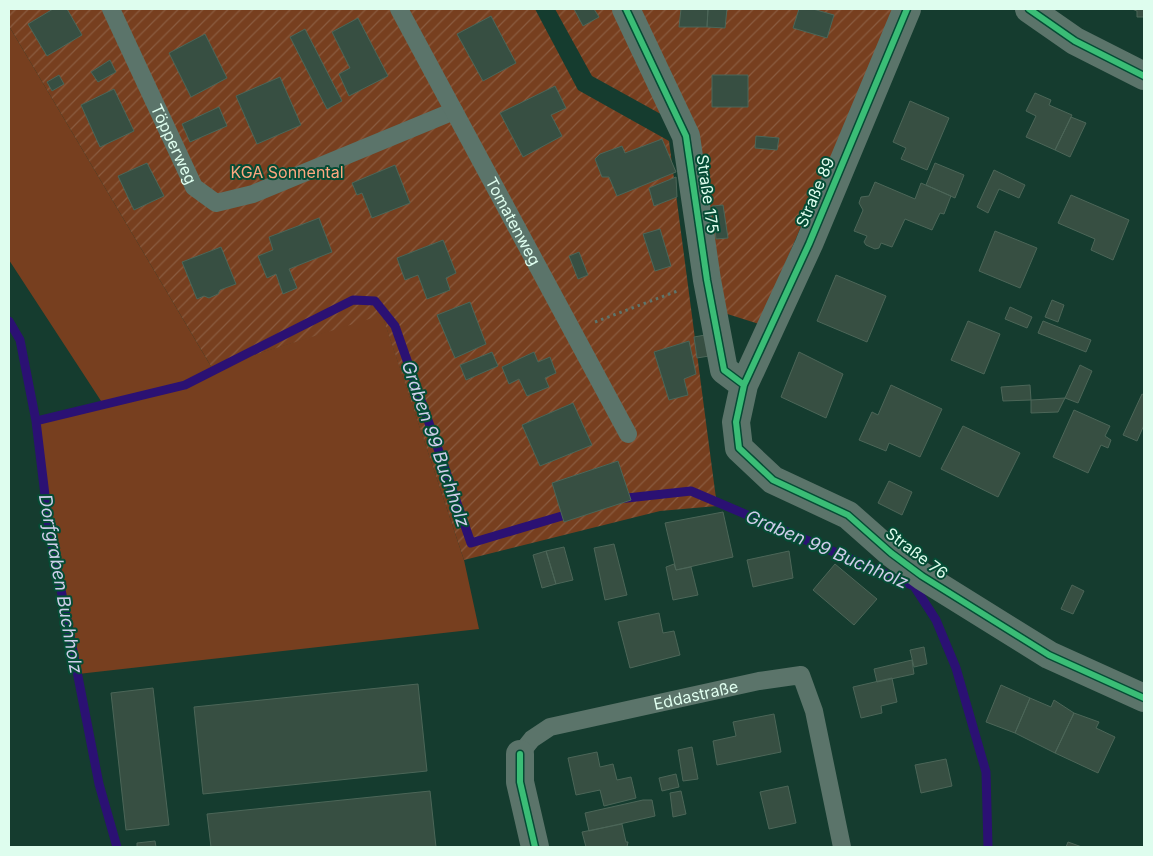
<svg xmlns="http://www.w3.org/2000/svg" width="1153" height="856" font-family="Inter,sans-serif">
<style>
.grass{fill:#773f1f}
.garden{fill:url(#garden-furrows)}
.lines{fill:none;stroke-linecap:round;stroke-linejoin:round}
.stream{stroke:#2b1173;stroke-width:9}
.building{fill:#374f42;stroke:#4c6658}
.path{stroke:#5d756c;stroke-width:3;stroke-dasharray:2.5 4;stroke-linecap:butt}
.lane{stroke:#5b746a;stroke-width:18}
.street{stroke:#5b746a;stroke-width:28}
.cycleway-casing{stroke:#054c35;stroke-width:9}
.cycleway{stroke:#3abd76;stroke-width:6}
.labels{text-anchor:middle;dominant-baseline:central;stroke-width:4;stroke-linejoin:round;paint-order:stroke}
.street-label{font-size:16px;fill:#defdee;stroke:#054c35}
.park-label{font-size:16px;fill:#fda780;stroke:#054c35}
.water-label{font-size:18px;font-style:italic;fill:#ceceea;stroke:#054c35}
</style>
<defs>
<pattern id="garden-furrows" width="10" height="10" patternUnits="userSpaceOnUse" patternTransform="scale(1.25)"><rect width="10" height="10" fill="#773f1f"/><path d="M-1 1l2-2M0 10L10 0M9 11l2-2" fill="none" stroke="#8a5c40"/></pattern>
</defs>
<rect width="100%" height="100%" fill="#153c2f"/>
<!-- grass -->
<path class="grass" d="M 9,26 L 212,368 L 382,314 L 464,560 L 479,629 L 78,674 L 49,528 L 36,421 L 103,404 L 9,260 Z"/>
<!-- garden -->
<path class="garden" d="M 9,9 L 535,9 L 578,90 L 669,141 L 717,506 L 660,511 L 464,560 L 382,315 L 212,368 L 9,26 Z
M 555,9 L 895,9 L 759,324 L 721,312 L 686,128 L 592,76 Z"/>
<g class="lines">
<!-- stream -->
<path class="stream" d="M 9,321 L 20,340 L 36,421 L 49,528 L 99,784 L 117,847
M 36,421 L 185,385 L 353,300 L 375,301 L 395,326 L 471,543 L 572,513
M 618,499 L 691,491 L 914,586 L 936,620 L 956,668 L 986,772 L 988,847"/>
</g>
<!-- building -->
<path class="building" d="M 53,9 L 67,9 L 82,35 L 47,56 L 28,24 Z
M 574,9 L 594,9 L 599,17 L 583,26 Z
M 681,9 L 708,9 L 707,27 L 679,27 Z
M 708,9 L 727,9 L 725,28 L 707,27 Z
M 799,9 L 813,9 L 834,15 L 827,38 L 793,28 Z
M 1132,9 L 1144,9 L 1144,17 L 1137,17 L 1137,11 Z
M 491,16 L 516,63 L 483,81 L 457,34 Z
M 358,18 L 388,76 L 349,96 L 339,74 L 350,68 L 332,32 Z
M 305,29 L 342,101 L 327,109 L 290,37 Z
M 205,34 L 227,78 L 191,97 L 169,53 Z
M 110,60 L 116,72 L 98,82 L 91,72 Z
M 59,75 L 64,84 L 52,91 L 47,82 Z
M 712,75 L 748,75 L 748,107 L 712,107 Z
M 280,77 L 301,125 L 257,144 L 236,96 Z
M 555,86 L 566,108 L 551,115 L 562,136 L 523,157 L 500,113 Z
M 114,89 L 134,131 L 100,147 L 81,105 Z
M 1035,93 L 1051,100 L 1049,105 L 1072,115 L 1055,150 L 1026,137 L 1036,116 L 1026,111 Z
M 910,101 L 949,118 L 927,170 L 901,159 L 906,148 L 893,142 Z
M 219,107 L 227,126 L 190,142 L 182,124 Z
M 1071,117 L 1086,123 L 1070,157 L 1055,150 Z
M 756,136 L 779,138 L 777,150 L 755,148 Z
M 662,139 L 676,172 L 617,196 L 609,177 L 602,177 L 595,159 L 600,154 L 622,146 L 625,153 Z
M 147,163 L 164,196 L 134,210 L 118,176 Z
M 935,163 L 964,175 L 955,198 L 926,185 Z
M 395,165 L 410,203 L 372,218 L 362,193 L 357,195 L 352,183 Z
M 994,170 L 1025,185 L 1019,198 L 999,189 L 988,213 L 977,207 Z
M 676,177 L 677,197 L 654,206 L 649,188 Z
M 875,182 L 915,199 L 921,183 L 951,196 L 944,214 L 940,213 L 932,230 L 905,219 L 892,247 L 881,243 L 879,248 L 875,249 L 866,245 L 864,242 L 867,236 L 854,231 L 863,210 L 859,203 L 861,197 L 869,196 Z
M 1071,195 L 1129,220 L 1113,260 L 1091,250 L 1095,239 L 1058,223 Z
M 723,205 L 728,238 L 716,239 L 712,206 Z
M 319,218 L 332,252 L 289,269 L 297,288 L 283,294 L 276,274 L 267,278 L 258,256 L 273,250 L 269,237 Z
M 660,229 L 671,266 L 655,271 L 643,234 Z
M 995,231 L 1037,248 L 1020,288 L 979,271 Z
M 443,240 L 456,273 L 446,278 L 450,290 L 427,299 L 418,275 L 405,280 L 397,258 Z
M 221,247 L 236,284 L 220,290 L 218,294 L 209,298 L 204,296 L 197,299 L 182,262 Z
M 579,252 L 588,275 L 578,279 L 569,256 Z
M 836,275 L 886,296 L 867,342 L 817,321 Z
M 1052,300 L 1064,305 L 1058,322 L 1045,317 Z
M 470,302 L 486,344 L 455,358 L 437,315 Z
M 1010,307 L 1032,317 L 1027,328 L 1005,319 Z
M 968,321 L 1000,334 L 984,374 L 951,360 Z
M 1043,321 L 1091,340 L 1086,352 L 1038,333 Z
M 705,335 L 709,356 L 697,358 L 694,337 Z
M 689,341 L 696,374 L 684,379 L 688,395 L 669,400 L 654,352 Z
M 492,352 L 498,366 L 466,380 L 460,365 Z
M 534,352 L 538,362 L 550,357 L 556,373 L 545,378 L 549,387 L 527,396 L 519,379 L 509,384 L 502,367 Z
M 799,352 L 843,374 L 826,418 L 781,397 Z
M 1080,365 L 1092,371 L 1078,403 L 1065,398 Z
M 891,385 L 942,409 L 920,457 L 889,443 L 886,451 L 859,440 L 872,412 L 878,415 Z
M 1030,385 L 1031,400 L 1003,401 L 1001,387 Z
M 1142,394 L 1144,395 L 1144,425 L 1137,441 L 1123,435 Z
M 1065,398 L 1058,412 L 1031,413 L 1031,400 Z
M 573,403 L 592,445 L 540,466 L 522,425 Z
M 1074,410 L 1110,426 L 1105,436 L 1111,440 L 1108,448 L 1101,445 L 1088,473 L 1053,457 Z
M 963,426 L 1020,453 L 998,497 L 941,469 Z
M 618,461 L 631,500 L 564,522 L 552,483 Z
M 889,481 L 912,492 L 902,515 L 878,503 Z
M 723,512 L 733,557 L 676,570 L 665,523 Z
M 614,544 L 627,595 L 605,600 L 594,548 Z
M 564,547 L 573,580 L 556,584 L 546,551 Z
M 546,551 L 556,584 L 542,588 L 533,555 Z
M 789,551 L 793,578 L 753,587 L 747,560 Z
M 674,564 L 676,570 L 691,567 L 698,595 L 673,600 L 666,567 Z
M 835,564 L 877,599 L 854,625 L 813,590 Z
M 1072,585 L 1084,591 L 1073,614 L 1061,609 Z
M 659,613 L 663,633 L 674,631 L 680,655 L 630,668 L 618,622 Z
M 924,647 L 927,664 L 914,667 L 910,650 Z
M 912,660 L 914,674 L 877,682 L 874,669 Z
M 892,678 L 897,702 L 881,706 L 882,713 L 861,718 L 853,687 Z
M 418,684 L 427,771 L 203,794 L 194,707 Z
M 1001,685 L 1030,698 L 1015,733 L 986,722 Z
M 153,688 L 169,825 L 126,830 L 111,693 Z
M 1030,698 L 1051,707 L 1054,700 L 1074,713 L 1055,753 L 1015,733 Z
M 1074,713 L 1099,722 L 1096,728 L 1115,737 L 1098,773 L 1055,753 Z
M 774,714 L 781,752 L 717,765 L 713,741 L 736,736 L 733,722 Z
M 692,747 L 698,779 L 683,781 L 678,750 Z
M 597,752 L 600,767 L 613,764 L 617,780 L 631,777 L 636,798 L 604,806 L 600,790 L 576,795 L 568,758 Z
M 946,759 L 952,786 L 921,793 L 915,765 Z
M 676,774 L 679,787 L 662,791 L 659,778 Z
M 788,786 L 796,823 L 769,829 L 760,792 Z
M 430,791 L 436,847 L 211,847 L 207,814 Z
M 681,791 L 686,814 L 673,817 L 670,793 Z
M 643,800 L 652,800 L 655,816 L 589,831 L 585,813 Z
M 622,824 L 626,842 L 628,842 L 627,847 L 586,847 L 582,832 Z
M 155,841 L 156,847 L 137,847 L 137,843 Z
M 1068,842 L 1082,847 L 1066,847 Z"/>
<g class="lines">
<!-- path -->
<path class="path" d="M 595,322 L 680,290"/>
<!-- lane -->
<g class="lane">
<path id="s1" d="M 111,9 L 194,187 L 216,203 L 253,194 L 454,111"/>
<path id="s2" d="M 399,9 L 628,434"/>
<path id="s3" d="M 520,754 L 532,739 L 550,727 L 759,681 L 801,675 L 814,711 L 842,847"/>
</g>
<!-- street -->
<path class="street" d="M 626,9 L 686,136 L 707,280 L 724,370 L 744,385
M 907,9 L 809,244 L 744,385 L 736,422 L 739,448 L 773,480 L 848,515 L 891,553 L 922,576 L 1049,655 L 1144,698
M 1029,9 L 1075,41 L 1144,76
M 520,754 L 520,782 L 535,847"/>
<defs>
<path id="cycleway" d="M 626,9 L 686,136 L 707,280 L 724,370 L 744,385
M 907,9 L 809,244 L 744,385 L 736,422 L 739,448 L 773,480 L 848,515 L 891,553 L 922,576 L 1049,655 L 1144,698
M 1029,9 L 1075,41 L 1144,76
M 520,754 L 520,782 L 535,847"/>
</defs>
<!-- cycleway casing -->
<use href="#cycleway" class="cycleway-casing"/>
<!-- cycleway -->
<use href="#cycleway" class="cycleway"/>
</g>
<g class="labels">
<!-- street labels -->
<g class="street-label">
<text stroke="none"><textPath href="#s1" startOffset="149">Töpperweg</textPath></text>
<text transform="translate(815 192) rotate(-67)">Straße 89</text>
<text transform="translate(708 194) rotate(82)">Straße 175</text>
<text stroke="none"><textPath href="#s2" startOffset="241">Tomatenweg</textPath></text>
<text transform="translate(917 553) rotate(37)">Straße 76</text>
<text stroke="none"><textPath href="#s3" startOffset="190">Eddastraße</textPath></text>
</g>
<!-- park labels -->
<g class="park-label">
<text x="287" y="172">KGA Sonnental</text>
</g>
<!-- water labels -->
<g class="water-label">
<text transform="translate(436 444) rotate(71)">Graben 99 Buchholz</text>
<text transform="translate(827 549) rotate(23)">Graben 99 Buchholz</text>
<text transform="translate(61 584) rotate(80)">Dorfgraben Buchholz</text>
</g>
</g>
<!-- border -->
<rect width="1153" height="856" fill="none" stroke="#defdee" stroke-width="20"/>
</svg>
